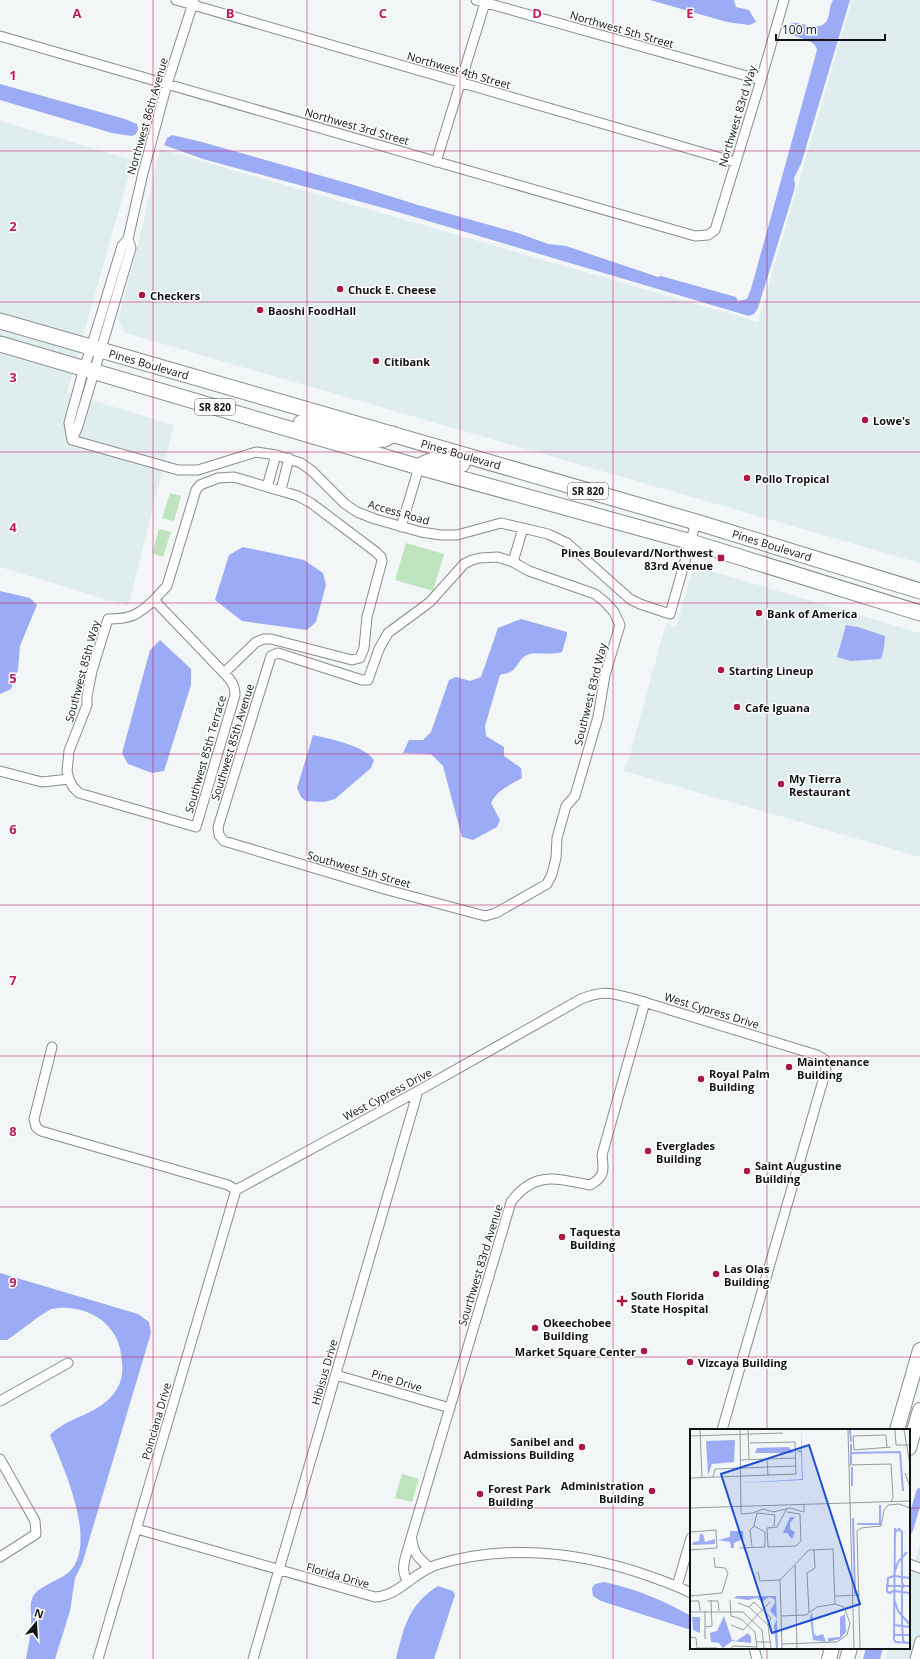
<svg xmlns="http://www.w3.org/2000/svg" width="920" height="1659" font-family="'Open Sans',sans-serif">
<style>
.built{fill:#dfedef}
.pitch{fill:#bee4be}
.water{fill:#9cabf5}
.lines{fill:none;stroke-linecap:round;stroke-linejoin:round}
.canal{stroke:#9cabf5;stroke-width:8}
.minor-casing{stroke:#898d8e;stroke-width:11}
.primary-casing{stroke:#898d8e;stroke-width:16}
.trunk-casing{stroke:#898d8e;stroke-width:17}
.minor{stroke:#fff;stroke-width:9}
.primary{stroke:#fff;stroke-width:14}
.trunk{stroke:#fff;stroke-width:15}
.grid{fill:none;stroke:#c2185b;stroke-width:1;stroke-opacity:0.55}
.poi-dot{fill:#ad1842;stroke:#fff;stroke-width:1.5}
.labels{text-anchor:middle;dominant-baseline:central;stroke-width:3;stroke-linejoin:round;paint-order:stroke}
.shield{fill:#fff;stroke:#595a5a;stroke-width:1}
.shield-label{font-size:10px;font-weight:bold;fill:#121314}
.street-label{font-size:11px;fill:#121314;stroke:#fff}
.poi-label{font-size:11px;font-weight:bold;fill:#121314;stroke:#fff;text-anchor:start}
.inset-river{fill:none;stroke:#9cabf5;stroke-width:2}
.inset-road{fill:none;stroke:#989b9c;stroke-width:1}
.view{fill:#1d4ed8;fill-opacity:0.15;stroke:#1d4ed8;stroke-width:2}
.inset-edge{fill:none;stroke:#121314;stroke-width:2}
.grid-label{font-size:13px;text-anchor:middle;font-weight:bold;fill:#c2185b;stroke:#fff;stroke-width:3;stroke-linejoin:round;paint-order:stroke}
</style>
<rect width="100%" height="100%" fill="#f2f6f7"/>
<!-- built -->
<path class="built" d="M 852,0 L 920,0 L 920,563 L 125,333 L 118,320 L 136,253 L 160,149 L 758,322 Z
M 0,121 L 133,160 L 67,393 L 174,425 L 128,606 L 0,567 Z
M 694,566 L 920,633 L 920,857 L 624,771 L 631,751 L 666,623 L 676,626 Z
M 920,1544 L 920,1659 L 886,1659 L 889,1648 L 909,1648 L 909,1581 Z"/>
<!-- pitch -->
<path class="pitch" d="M 170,493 L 181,496 L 174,521 L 162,518 Z
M 159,529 L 171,532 L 163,557 L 152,553 Z
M 406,543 L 444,554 L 433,591 L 395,580 Z
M 402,1474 L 419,1479 L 412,1502 L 395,1498 Z"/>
<!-- water -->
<path class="water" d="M 650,0 L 734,0 L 736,7 L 749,10 L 756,22 L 749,25 L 727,22 Z
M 833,0 L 850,0 L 801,164 L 794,178 L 795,185 L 794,191 L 758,308 L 754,314 L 749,316 L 391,210 L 203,159 L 164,145 L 167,138 L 172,135 L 202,142 L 354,185 L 418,205 L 518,233 L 548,244 L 566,246 L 658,277 L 661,276 L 736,297 L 738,301 L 747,299 L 751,289 L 817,50 C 815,38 796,40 788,31 L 790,24 C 797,18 819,35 827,20 C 829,17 829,12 830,8 C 830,5 832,3 833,0 Z
M 0,84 L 125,119 L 137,124 L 138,129 L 136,134 L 132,136 L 112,133 L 0,100 Z
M 243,547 L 304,560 L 323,573 L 326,585 L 316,622 L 307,630 L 242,621 L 215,600 L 229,555 Z
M 0,591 L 30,598 L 37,605 L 20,646 L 18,670 L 11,689 L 0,694 Z
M 521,619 L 567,632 L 567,635 L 562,652 C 551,656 539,651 527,655 C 519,658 518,667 512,671 C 509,673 504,674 500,675 L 485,726 L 486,736 L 504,747 L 504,756 L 521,768 L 522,778 C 510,785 497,790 491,803 L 500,820 L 497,827 L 473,840 L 462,837 L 443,766 L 431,754 L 403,753 L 409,740 L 423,740 L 431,732 L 449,680 L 456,677 L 470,681 L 481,677 L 498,628 Z
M 846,625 L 858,627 L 885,636 L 884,648 L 881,659 L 851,661 L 837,657 Z
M 160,640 L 191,669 L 191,685 L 164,771 L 152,773 L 128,764 L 122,753 L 150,650 Z
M 313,735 C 330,739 363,745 374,760 L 371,768 L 335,799 L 324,802 L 306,801 L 301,797 L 297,788 Z
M 0,1273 L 138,1314 L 149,1322 L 151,1333 L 82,1564 L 75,1578 L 70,1611 L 55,1659 L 26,1659 C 28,1647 31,1635 31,1623 C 32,1615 29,1606 32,1599 C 36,1586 60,1581 70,1571 C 98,1542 63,1466 50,1435 C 69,1415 100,1416 117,1389 C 122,1380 123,1372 122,1362 C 121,1351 119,1340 112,1331 C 100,1313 73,1304 52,1309 C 45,1311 15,1335 7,1340 L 0,1340 Z
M 604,1582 C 636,1589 663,1600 691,1616 L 691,1630 L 601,1601 L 593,1596 L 592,1588 L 595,1584 Z
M 438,1586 L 453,1591 L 455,1595 L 434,1659 L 396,1659 C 404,1627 408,1605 438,1586 Z
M 866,1648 L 883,1648 L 880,1659 L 863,1659 Z"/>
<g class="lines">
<!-- canal -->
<path class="canal" d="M 909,1530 L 920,1492"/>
<defs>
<path id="minor" d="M 176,0 L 735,162
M 476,0 L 761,80
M 0,36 L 695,236 L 708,235 L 715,230 L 761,80 L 784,0
M 436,162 L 485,3
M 72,440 L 178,470 L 198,470 L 256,452 L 276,455 L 301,463 L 312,471 L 345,504 L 357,512 L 375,519 L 421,532 L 441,535 L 457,535 L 501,523 L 548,534 L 567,543 L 630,599 L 640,604 L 670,614 L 696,522
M 72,440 L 69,423 L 84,368 L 91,348 L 122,246 L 128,239 L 143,173 L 167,84 L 194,0
M 72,440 L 78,426 L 131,248 L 128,239
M 267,487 L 276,455
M 281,490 L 289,458
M 401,527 L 419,467
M 513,562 L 529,571 L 595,594 L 605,602 L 614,612 L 620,625 L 605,675 L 598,717 L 575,796 L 566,806 L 557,838 L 556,858 L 552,874 L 547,884 L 496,913 L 485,916 L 384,889 L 224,841 L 219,835 L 218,827 L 271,656 L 278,653 L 362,680 L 368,680 L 379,649 L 388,633 L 430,602 L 464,564 L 472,560 L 480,558 L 498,557 L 513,562 L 523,528
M 0,771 L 42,782 L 69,779 L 73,787 L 79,793 L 196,827 L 235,695 C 235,685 231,680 224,673 L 154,600 L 167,586 L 196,490 L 200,485 L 218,478 L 234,477 L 298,496 L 311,503 L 376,552 L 381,557 L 382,561 L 367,617 L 364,648 L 360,658 L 352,660 L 271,639 L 264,639 L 256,642 L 224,673
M 69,779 L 67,771 L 69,751 L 87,705 L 87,696 L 92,671 L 108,619 C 131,619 138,615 154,600
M 52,1047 L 34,1119 L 36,1127 L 41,1131 L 228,1185 L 236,1190
M 236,1190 L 418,1091 L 581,999 C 604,990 611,993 634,999 L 817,1055 L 824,1059 L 826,1070 L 722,1430
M 336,1375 L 450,1408
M 0,1401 L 68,1363
M 0,1459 L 35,1521 L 36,1534 L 0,1557
M 137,1529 L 375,1597 C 399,1596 414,1572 436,1565 C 506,1543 581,1552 649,1576 C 663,1581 678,1586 691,1593
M 412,1540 C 414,1555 419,1558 430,1568
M 909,1564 L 920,1568
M 408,1582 C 402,1572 403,1566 406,1555 L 511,1202 C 535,1170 557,1179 590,1185 C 605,1177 604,1170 602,1155 L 645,1002
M 677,1586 L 691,1538
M 754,1648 L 757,1659
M 98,1659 L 236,1190
M 253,1659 L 418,1091
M 915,1659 L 920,1641"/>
<path id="primary" d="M 897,1430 L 920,1350
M 909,1448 L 920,1410
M 829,1659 L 832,1648
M 847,1659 L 850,1648"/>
<path id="trunk" d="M 0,321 L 696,522 L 920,591
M 0,344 L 419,467 L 691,542 L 920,613
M 301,423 L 373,440 L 385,439 L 393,434
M 419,467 C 433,456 447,460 462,464"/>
</defs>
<!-- minor casing -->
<use href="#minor" class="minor-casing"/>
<!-- primary casing -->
<use href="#primary" class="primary-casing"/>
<!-- trunk casing -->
<use href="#trunk" class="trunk-casing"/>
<!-- minor -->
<use href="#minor" class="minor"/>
<!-- primary -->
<use href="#primary" class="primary"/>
<!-- trunk -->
<use href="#trunk" class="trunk"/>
</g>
<!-- grid -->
<path class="grid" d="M 153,0 L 153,1659M 307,0 L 307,1659M 460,0 L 460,1659M 613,0 L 613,1659M 767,0 L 767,1430M 0,151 L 920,151M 0,302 L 920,302M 0,452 L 920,452M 0,603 L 920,603M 0,754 L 920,754M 0,905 L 920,905M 0,1056 L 920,1056M 0,1207 L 920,1207M 0,1357 L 920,1357M 0,1508 L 691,1508M 909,1508 L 920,1508M 767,1648 L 767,1659"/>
<!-- markers -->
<g class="poi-dot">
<circle cx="340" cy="289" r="4"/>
<circle cx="142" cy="295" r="4"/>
<circle cx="260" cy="310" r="4"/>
<circle cx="376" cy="361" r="4"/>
<circle cx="865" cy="420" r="4"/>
<circle cx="747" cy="478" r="4"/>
<rect x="717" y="554" width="8" height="8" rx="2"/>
<circle cx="759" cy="613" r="4"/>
<circle cx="721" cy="670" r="4"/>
<circle cx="737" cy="707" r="4"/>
<circle cx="781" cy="784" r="4"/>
<circle cx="789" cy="1067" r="4"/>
<circle cx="701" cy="1079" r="4"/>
<circle cx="648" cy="1151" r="4"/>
<circle cx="747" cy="1171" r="4"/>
<circle cx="562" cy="1237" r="4"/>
<circle cx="716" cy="1274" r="4"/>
<path d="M620 1295h4v4h4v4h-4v4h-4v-4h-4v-4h4z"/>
<circle cx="535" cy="1328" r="4"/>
<circle cx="644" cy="1351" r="4"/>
<circle cx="690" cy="1362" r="4"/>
<circle cx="582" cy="1447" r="4"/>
<circle cx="652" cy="1491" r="4"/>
<circle cx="480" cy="1494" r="4"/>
</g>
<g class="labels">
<!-- shield labels -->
<g class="shield">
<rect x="195" y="399" width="40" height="16" rx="3"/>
<rect x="568" y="483" width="40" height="16" rx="3"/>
</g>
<g class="shield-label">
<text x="215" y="407">SR 820</text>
<text x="588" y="491">SR 820</text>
</g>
<!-- street labels -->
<g class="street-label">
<text transform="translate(622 29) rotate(16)">Northwest 5th Street</text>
<text transform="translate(459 70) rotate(16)">Northwest 4th Street</text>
<text transform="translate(147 116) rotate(-74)">Northwest 86th Avenue</text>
<text transform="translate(737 116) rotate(-73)">Northwest 83rd Way</text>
<text transform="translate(357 126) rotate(16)">Northwest 3rd Street</text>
<text transform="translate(149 364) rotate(16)">Pines Boulevard</text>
<text transform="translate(461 454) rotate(16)">Pines Boulevard</text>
<text transform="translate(399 512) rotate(16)">Access Road</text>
<text transform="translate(772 545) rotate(17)">Pines Boulevard</text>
<text transform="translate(82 671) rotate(-75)">Southwest 85th Way</text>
<text transform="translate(590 694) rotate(-76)">Southwest 83rd Way</text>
<text transform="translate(232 742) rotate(-73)">Southwest 85th Avenue</text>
<text transform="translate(205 754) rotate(-74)">Southwest 85th Terrace</text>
<text transform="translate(359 869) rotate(16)">Southwest 5th Street</text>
<text transform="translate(712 1010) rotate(17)">West Cypress Drive</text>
<text transform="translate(387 1094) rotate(-28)">West Cypress Drive</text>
<text transform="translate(480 1265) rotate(-73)">Sourthwest 83rd Avenue</text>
<text transform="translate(324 1372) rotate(-74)">Hibisus Drive</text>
<text transform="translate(397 1380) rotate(17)">Pine Drive</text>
<text transform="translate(156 1421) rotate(-74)">Poinciana Drive</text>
<text transform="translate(338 1575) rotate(16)">Florida Drive</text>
</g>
<!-- poi labels -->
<g class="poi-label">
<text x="348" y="289">Chuck E. Cheese</text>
<text x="150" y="295">Checkers</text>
<text x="268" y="310">Baoshi FoodHall</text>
<text x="384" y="361">Citibank</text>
<text x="873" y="420">Lowe's</text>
<text x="755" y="478">Pollo Tropical</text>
<text x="713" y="552" text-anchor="end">Pines Boulevard/Northwest<tspan x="713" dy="13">83rd Avenue</tspan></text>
<text x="767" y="613">Bank of America</text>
<text x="729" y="670">Starting Lineup</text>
<text x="745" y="707">Cafe Iguana</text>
<text x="789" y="778">My Tierra<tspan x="789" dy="13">Restaurant</tspan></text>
<text x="797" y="1061">Maintenance<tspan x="797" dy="13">Building</tspan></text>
<text x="709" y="1073">Royal Palm<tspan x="709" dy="13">Building</tspan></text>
<text x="656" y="1145">Everglades<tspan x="656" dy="13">Building</tspan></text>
<text x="755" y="1165">Saint Augustine<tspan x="755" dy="13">Building</tspan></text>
<text x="570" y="1231">Taquesta<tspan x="570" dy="13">Building</tspan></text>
<text x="724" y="1268">Las Olas<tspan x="724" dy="13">Building</tspan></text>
<text x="631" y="1295">South Florida<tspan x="631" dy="13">State Hospital</tspan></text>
<text x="543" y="1322">Okeechobee<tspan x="543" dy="13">Building</tspan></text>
<text x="636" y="1351" text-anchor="end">Market Square Center</text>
<text x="698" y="1362">Vizcaya Building</text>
<text x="574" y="1441" text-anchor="end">Sanibel and<tspan x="574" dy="13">Admissions Building</tspan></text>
<text x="644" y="1485" text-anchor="end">Administration<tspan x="644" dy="13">Building</tspan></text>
<text x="488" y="1488">Forest Park<tspan x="488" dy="13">Building</tspan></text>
</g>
</g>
<!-- overview -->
<g transform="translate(690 1429)">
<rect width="220" height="220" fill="#f2f6f7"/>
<path d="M 111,1 L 113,51 L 51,54 L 112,50 L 111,24 L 107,22 L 111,21 ZM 45,11 L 44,33 L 22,35 L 18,46 L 16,12 ZM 99,18 L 103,24 L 65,24 L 67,19 ZM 100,88 L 105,88 L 100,94 L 100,100 L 105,103 L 102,110 L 97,104 L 93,104 ZM 40,102 L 53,102 L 53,110 L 44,114 L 44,119 L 41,119 L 40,113 L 28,111 L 40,108 ZM 10,105 L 13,105 L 15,113 L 25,110 L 25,115 L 2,116 L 3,113 L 9,112 ZM 47,167 L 86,167 L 88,219 L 86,219 L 84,197 L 87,190 L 80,181 L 85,174 L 84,170 L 79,168 L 72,173 L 67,169 L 58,171 L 44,169 ZM 122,183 L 124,205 L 127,207 L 133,205 L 136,213 L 123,211 L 120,188 ZM 155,185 L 156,203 L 150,210 L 138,213 L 138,209 L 150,208 L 150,188 ZM 34,187 L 42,211 L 46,212 L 58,204 L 61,208 L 61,214 L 42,212 L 33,219 L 29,214 L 21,213 L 20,204 L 27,202 ZM 2,188 L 10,188 L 10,204 L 3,201 Z" fill="#9cabf5"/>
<path class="inset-river" d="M 160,1 L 161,13M 161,15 L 161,35M 161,24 L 210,23 L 213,62M 162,38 L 162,57M 163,89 L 165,165M 167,95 L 190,95 L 190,76M 205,103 L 209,100 L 212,103 L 212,154 L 214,157 L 212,159 L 212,195 L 213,211 L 215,214M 204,145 L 208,133 L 217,123M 220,149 L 204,147 L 198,149 L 197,162 L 199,164 L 204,162 L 220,164M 196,157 L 220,157M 204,170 L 208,182 L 220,196M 204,196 L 220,198M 204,206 L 220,206M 204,211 L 206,213 L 220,214M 204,211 L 205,99"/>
<path class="inset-road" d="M 10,1 L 12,49M 50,1 L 51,85M 58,1 L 59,30M 158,1 L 164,219M 205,1 L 206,16 L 220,16M 214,1 L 220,36M 0,7 L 93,4M 197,18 L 196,6 L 163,7 L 164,21 L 201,18M 77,30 L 78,47M 50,31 L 106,29M 159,36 L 201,35 L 203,69 L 201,72M 215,44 L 220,58M 23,48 L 25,40 L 106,37M 0,49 L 106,45 L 105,13 L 60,14M 0,79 L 220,72M 97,79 L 87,98 L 77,99 L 78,118 L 106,117 L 111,112 L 110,85 L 97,83M 51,85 L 63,84 L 73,80 L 83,83 L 100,79 L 114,83 L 114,75M 0,103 L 26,101 L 27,119 L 0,121M 62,117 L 60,101 L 64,97M 49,119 L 75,118 L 75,103 L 64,97 L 67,84 L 85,86 L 84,97M 24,128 L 25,138 L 35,139M 105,136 L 107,219M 68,143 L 70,152 L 90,151 L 119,121 L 143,120 L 145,175M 90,151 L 92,219M 0,167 L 32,164 L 38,144 L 35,139M 145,167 L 170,166M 40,171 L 41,187 L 51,190 L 65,203 L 67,219M 0,172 L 9,172 L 10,182M 17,172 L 28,172 L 29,182M 48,174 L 59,178 L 78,196 L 81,219M 59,178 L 64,173 L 81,189 L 78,196M 15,182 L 15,210M 0,183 L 53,183 L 72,201 L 74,219M 119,183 L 117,144 L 125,139 L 124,121M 91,187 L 116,186 L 127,178 L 145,175 L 154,178 L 160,194 L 157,206 L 147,213 L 92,215M 41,196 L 53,201 L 80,173M 15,198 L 22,197 L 21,171M 0,208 L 6,209 L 7,219M 66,213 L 81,213M 7,219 L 27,219M 41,219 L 43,217 L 67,218M 170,219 L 167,102 L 171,99 L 191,97 L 194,81 L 198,76 L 209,75 L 220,79"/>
<path class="view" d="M 119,16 L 170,175 L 82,204 L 31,45 Z"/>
<rect width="220" height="220" class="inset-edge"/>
</g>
<g class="grid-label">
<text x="77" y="18">A</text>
<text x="230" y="18">B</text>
<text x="383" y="18">C</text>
<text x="537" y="18">D</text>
<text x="690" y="18">E</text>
<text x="13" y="80">1</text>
<text x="13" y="231">2</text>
<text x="13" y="382">3</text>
<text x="13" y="532">4</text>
<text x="13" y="683">5</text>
<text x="13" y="834">6</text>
<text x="13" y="985">7</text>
<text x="13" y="1136">8</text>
<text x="13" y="1287">9</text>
</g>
<!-- north arrow -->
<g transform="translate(36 1623) rotate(18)" stroke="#ffffff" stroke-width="3" paint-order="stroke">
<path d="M0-3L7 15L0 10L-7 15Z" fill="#121314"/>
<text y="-6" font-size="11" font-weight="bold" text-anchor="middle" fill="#121314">N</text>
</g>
<!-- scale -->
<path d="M776 34v6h109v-6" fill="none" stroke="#121314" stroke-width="2"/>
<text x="782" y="34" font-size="12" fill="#121314" stroke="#ffffff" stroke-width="3" paint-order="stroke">100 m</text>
</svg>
